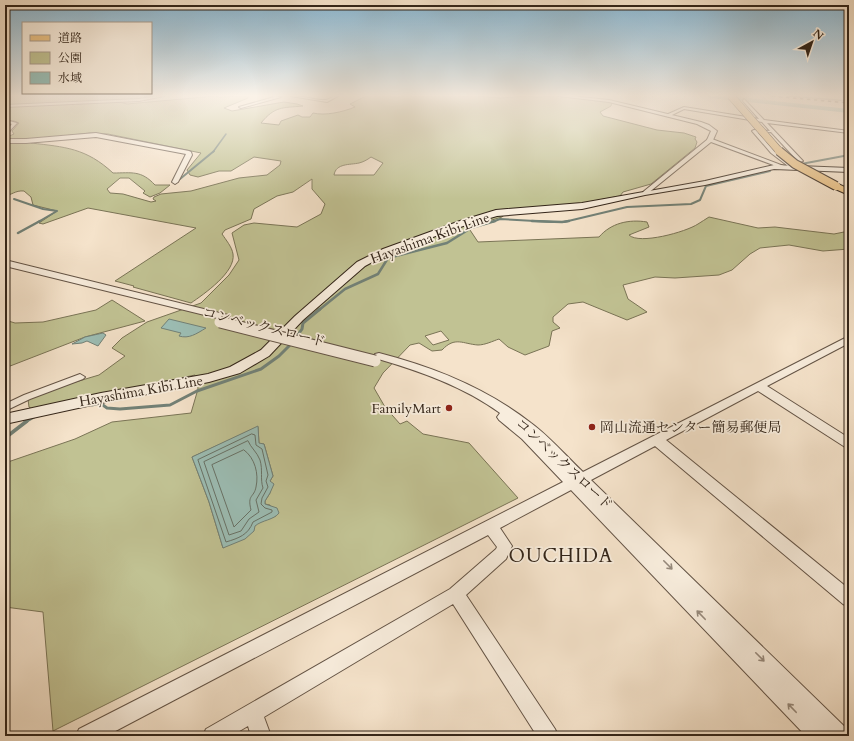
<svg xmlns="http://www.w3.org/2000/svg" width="854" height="741" font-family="Cardo,'Noto Serif JP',serif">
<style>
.green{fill:#c1c293;stroke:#7a7456;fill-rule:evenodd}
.water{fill:#9cbeb5;stroke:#728177}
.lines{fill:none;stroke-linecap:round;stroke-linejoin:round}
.shore{stroke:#687267;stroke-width:1}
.stream-far4{stroke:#728177;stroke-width:1.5}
.stream-far3{stroke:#728177;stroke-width:2}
.stream-far2{stroke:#728177;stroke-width:2.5}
.stream-far1{stroke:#728177;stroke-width:3}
.stream{stroke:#728177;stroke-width:3.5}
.river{fill:#9cbeb5;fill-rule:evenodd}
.minor-casing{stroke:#645446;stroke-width:2}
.tertiary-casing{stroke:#645446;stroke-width:2}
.secondary-casing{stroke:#332519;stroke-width:2}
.primary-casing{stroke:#332519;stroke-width:2}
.minor{fill:#f8eddd;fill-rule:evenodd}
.tertiary{fill:#f8eddd;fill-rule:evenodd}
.secondary{fill:#f8eddd;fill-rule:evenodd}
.primary{fill:#eac286;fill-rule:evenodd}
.rail{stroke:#332519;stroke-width:1.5;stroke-dasharray:3.5 3.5;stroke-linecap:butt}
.tertiary-bridge-casing{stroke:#645446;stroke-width:13;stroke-linecap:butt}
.primary-bridge-far1-casing{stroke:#332519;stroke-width:8;stroke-linecap:butt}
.primary-bridge-casing{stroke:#332519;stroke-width:10;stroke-linecap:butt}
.tertiary-bridge{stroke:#f8eddd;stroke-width:11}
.primary-bridge-far1{stroke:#eac286;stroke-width:7}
.primary-bridge{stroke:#eac286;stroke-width:8}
.oneway{stroke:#96897b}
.poi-dot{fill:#8f2418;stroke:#f8eddd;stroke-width:1.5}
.labels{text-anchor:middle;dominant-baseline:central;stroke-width:3.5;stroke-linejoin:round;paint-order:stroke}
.street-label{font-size:14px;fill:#332519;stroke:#f8eddd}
.poi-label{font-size:14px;fill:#332519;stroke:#f8eddd;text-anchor:end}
.near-quarter-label{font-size:19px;letter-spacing:1px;fill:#332519;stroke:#f8eddd}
</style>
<rect width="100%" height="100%" fill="#f5e3cb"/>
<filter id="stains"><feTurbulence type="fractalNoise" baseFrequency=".005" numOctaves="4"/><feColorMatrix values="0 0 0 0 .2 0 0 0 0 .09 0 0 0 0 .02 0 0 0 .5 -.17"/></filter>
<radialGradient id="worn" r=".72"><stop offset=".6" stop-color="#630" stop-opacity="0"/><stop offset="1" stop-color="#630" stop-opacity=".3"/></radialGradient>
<!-- green -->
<path class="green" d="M 5,96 L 148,96 L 132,100 L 119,102 L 127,104 L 215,96 L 219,97 L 247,96 L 248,98 L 224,108 L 232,111 L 284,102 L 297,104 L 303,106 C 282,108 275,106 261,123 L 279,125 L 281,121 L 298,115 L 302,117 L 310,117 L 313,113 C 325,116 343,112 355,107 L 350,104 L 366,96 L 477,96 L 500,98 L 527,96 L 537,97 L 557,96 L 612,102 L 611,106 L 600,112 L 603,116 L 657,130 L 684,133 L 696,137 L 695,139 L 697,142 L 695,148 L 651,184 L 623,192 L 620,196 L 578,204 L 510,210 L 502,217 L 468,227 L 478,242 L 599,237 C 611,223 629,219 647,222 L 649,227 L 629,235 C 639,245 686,232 698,224 C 702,222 705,219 709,217 L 758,228 L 775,227 L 834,234 L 849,231 L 849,249 L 823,251 L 789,245 L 760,248 L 750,254 L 732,270 L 719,275 L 675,278 L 655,277 L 623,285 L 628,299 L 647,312 L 627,320 L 583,302 L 568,304 L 553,317 L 553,322 L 560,328 L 552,331 L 549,346 L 525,355 L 508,347 L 499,339 C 493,341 485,345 478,345 C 463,344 455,336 442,350 L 432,351 L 419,343 L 410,345 L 383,373 L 374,388 L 385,407 L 400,424 L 407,421 L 423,434 L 469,443 L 518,498 L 53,731 L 43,612 L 5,607 L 5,463 L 75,439 L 112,422 L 191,413 L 198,389 L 195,375 L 32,409 L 29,407 L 28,399 L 62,386 L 99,375 L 125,356 L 112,348 L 122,338 L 147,322 L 201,303 L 229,275 L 239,260 L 232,233 L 244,225 L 254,223 L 297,227 L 321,214 L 325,204 L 312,189 L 312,179 L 293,192 L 277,196 L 254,209 L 251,219 L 225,230 L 222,234 C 226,240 232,247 233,254 C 236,272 204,294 191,303 L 133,287 L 134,286 L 115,281 L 196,228 L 88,208 L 43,224 L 39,223 L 57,211 L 33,205 L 31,197 L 24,191 C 15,190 11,196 5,195 L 5,143 L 33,142 L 31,143 C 65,147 86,148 113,173 C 132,173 141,170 155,185 L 170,185 L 160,193 L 150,197 L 143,193 L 145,191 L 129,178 L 120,178 L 107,189 L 110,193 L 123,194 L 151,202 L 156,201 L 153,199 L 154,197 L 161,194 L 191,191 L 239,178 L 267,175 L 280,165 L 281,161 L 254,157 L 231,171 L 219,171 L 198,177 L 190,175 L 187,170 L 201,153 L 108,134 L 90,133 L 36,139 L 5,139 L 5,138 L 14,134 L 12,131 L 19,123 L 14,121 L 5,120 ZM 371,157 L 383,163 L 374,175 L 334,175 C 336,163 350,165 359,163 C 363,162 367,160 371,157 ZM 441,331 L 449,340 L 433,345 L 425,336 ZM 258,427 L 259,444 L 264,444 L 273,476 L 270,481 L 270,493 L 265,501 L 265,504 L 270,505 L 276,516 L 259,522 L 223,548 L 209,502 L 192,457 Z
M 112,300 L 145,321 L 85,337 L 5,368 L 5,320 L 15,323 L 43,322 L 96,310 Z"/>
<!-- water -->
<path class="water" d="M 169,319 L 206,328 C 196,334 189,339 179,336 L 181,333 L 161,328 Z
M 103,333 L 106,335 L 98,346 L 87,341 L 82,343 L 72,344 L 85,337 Z
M 258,426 L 259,443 L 264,444 L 273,476 L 270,481 L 274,484 L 270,493 L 265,501 L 265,504 L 277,508 L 279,513 C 274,520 262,520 255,526 L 254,531 L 245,539 L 223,548 L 209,502 L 192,457 Z"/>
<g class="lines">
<!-- shore -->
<path class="shore" d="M 252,434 L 255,435 L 256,445 L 262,449 L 268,475 L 266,481 L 268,487 L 262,498 L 261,504 L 265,508 L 272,510 L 272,512 L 253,522 C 248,535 239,538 226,542 L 198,460 Z
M 248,441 C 251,448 257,452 260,460 C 263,470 260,479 263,488 L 256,500 L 259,512 L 249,519 L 241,531 L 229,535 L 204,462 Z
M 244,450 C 255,458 259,474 256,487 C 254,498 247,494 251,510 L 234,527 L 212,465 Z"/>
<!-- stream-far4 -->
<path class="stream-far4" d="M 746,96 L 748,100
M 789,96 L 849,101
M 844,110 L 849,123
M 213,152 L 226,134"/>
<!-- stream-far3 -->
<path class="stream-far3" d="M 801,164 L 849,155
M 180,179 L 214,151
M 14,199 L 43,209 L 57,211 L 38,222
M 492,222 L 500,219 L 553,222
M 564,222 L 627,207 L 691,204 L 700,200 L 706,186 L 770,171"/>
<!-- stream-far2 -->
<path class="stream-far2" d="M 532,221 L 562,222 L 569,221
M 18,233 L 40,221
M 319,310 L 345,289 L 378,274 L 388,258 L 447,243 L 471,228 L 495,221"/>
<!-- stream-far1 -->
<path class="stream-far1" d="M 295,339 L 302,329 L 303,323 L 320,309
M 92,405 L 100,403 L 107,408 L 120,409 L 170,405 L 197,391 L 261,369 L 279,356 L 292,343
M 25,422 L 34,417"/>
<!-- stream -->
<path class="stream" d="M 5,438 L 27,421"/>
<!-- river -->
<path class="river" d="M 707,96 L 728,96 L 849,109 L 849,113 L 711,98 Z"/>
<defs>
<path id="minor" d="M 158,96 L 164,96 L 139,101 L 5,107 L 5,105 L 139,99 Z
M 272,96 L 281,97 L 241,108 L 239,107 L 274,97 Z
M 291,96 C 302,95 317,101 326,100 C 331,99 333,95 338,96 L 327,102 Z
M 744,99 L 764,120 L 849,131 L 849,133 L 767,123 L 803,161 L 788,166 L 771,153 L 752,131 L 754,130 L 770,131 L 762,122 L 684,109 L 670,116 L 666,115 L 684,107 L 759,119 L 743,101 ZM 771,132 L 797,160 L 789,162 L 775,151 L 758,133 Z
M 5,120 L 17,123 L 5,136 L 5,132 L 12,124 L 5,122 Z
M 708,139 L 712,139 L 789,168 L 784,169 L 711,142 L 647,194 L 643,194 L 643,192 Z
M 80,374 L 85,377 L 83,379 L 30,399 L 5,411 L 5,404 L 24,395 Z"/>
<path id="tertiary" d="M 559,96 L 571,96 L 609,100 L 701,122 L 709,125 L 717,131 L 713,140 L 710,142 L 707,140 L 711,131 L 697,124 L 609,102 Z
M 96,133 L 189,151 L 191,152 L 192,155 L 178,182 L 175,184 L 172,182 L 186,154 L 96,137 L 26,143 L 5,143 L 5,139 L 26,139 Z
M 5,260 L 228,315 L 230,317 L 225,320 L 5,266 Z
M 849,336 L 849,343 L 767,386 L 849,438 L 849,449 L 845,447 L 758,391 L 666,440 L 849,589 L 849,607 L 843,604 L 655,446 L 591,480 L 847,729 L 849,736 L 806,736 L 571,490 L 500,528 L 512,546 L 506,559 L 466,595 L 555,729 L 558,736 L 537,736 L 453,604 L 264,717 L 271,736 L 251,736 L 248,726 L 231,736 L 203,736 L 206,729 L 450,589 L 496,549 L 497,547 L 488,535 L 106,736 L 76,736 L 79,729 L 563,482 L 522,439 L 499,420 L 497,417 L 500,413 C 463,386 419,371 375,358 L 374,356 L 375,354 L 379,353 C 434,367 486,388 531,423 C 550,437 566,456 583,472 Z"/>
<path id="secondary" d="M 774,165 L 849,168 L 849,172 L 774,169 L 705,185 L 645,195 L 582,209 L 497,216 L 466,225 L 389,253 L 365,266 L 303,320 L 269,356 L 240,373 L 209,382 L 101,403 L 5,424 L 5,414 L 101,393 L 208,374 L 230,367 L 261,350 L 295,316 L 357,262 L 383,249 L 460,221 L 496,210 L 582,203 L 705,181 Z"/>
<path id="primary" d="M 836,183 L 849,189 L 849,195 L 833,188 L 832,186 Z"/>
</defs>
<!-- minor casing -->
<use href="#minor" class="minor-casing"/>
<!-- tertiary casing -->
<use href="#tertiary" class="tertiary-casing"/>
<!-- secondary casing -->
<use href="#secondary" class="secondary-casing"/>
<!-- primary casing -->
<use href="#primary" class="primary-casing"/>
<!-- minor -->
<use href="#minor" class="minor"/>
<!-- tertiary -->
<use href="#tertiary" class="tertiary"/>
<!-- secondary -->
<use href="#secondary" class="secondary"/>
<!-- primary -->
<use href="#primary" class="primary"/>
<!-- rail -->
<path class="rail" d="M 772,96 L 849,103"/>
<defs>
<path id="tertiary-bridge" d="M 220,322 L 375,361"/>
<path id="primary-bridge-far1" d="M 731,96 L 780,152"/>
<path id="primary-bridge" d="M 779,151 L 795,164 L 836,186"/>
</defs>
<!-- tertiary-bridge casing -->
<use href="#tertiary-bridge" class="tertiary-bridge-casing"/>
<!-- primary-bridge-far1 casing -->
<use href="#primary-bridge-far1" class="primary-bridge-far1-casing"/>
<!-- primary-bridge casing -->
<use href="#primary-bridge" class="primary-bridge-casing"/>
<!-- tertiary-bridge -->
<use href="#tertiary-bridge" class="tertiary-bridge"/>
<!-- primary-bridge-far1 -->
<use href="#primary-bridge-far1" class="primary-bridge-far1"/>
<!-- primary-bridge -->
<use href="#primary-bridge" class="primary-bridge"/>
</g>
<!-- one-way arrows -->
<defs><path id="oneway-shaft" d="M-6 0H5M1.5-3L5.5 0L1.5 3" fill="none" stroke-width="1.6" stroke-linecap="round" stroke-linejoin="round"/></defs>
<g class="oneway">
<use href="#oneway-shaft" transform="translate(668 565) rotate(45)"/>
<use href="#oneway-shaft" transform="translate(701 615) rotate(-134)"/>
<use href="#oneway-shaft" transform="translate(760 657) rotate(45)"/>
<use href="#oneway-shaft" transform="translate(792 708) rotate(-134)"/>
</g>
<!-- sky -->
<linearGradient id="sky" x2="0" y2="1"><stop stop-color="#89b8d4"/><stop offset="0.48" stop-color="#faf2e8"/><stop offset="1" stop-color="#faf2e8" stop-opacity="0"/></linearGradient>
<rect width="854" height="199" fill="url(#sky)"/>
<!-- markers -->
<g class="poi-dot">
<circle cx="449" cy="408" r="4"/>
<circle cx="592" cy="427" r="4"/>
</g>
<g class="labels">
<!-- street labels -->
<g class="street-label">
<text transform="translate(430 238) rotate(-20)">Hayashima Kibi Line</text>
<text transform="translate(264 327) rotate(14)">コンベックスロード</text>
<text transform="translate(141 391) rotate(-10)">Hayashima Kibi Line</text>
<text transform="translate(564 464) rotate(43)">コンベックスロード</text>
</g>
<!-- poi labels -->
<g class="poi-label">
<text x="441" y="408">FamilyMart</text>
<text x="600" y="427" text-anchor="start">岡山流通センター簡易郵便局</text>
</g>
<!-- near-quarter labels -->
<g class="near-quarter-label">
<text x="561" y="556">OUCHIDA</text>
</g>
</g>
<!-- margin -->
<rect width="854" height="741" fill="none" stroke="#f5e3cb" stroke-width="20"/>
<rect x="6" y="6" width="842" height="729" fill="none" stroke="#332519" stroke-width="2"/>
<rect x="10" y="10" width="834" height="721" fill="none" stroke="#332519"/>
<!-- legend -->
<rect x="22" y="22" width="130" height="72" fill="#f8eddd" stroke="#a99d8f"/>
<rect x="30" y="35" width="20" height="6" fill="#eac286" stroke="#a99d8f"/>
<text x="58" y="42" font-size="12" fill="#332519">道路</text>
<rect x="30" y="52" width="20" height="12" fill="#c1c293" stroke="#a99d8f"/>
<text x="58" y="62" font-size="12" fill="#332519">公園</text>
<rect x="30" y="72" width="20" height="12" fill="#9cbeb5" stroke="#a99d8f"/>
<text x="58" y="82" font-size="12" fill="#332519">水域</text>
<!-- north arrow -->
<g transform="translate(812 42) rotate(40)" stroke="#f8eddd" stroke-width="3" paint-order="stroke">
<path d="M0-3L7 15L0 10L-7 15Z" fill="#332519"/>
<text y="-6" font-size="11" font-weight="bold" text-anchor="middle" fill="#332519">N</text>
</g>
<rect width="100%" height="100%" filter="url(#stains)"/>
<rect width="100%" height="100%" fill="url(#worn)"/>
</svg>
